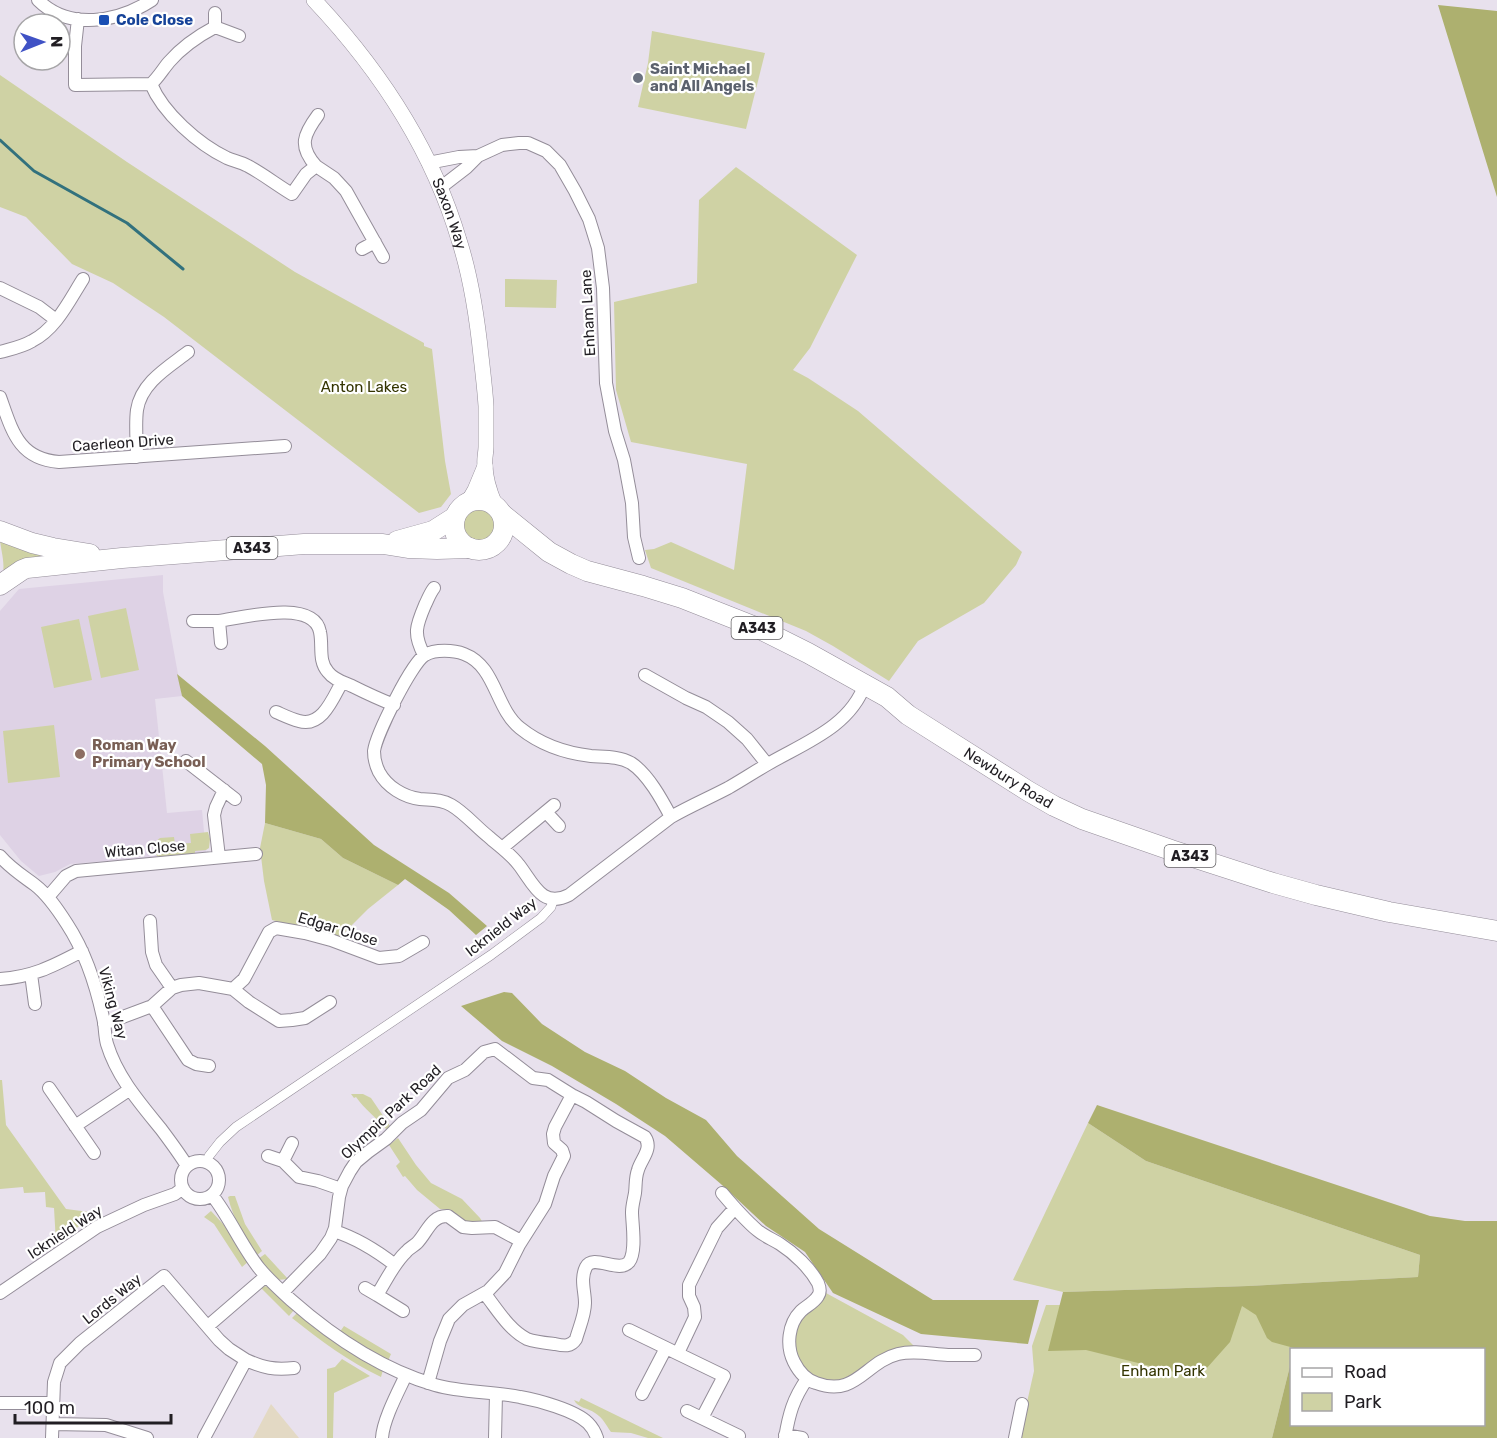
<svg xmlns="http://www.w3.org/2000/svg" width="1497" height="1438" font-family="Rubik,sans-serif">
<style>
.commercial{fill:#e3d9c4}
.built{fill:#ded2e5}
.green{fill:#cfd2a4}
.forest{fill:#adb06f}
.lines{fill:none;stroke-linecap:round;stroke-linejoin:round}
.stream{stroke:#32717d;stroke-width:3}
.pedestrian-casing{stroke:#948d99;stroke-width:10}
.minor-casing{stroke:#948d99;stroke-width:14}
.tertiary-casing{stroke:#948d99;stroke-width:16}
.primary-casing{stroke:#948d99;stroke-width:21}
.pedestrian{stroke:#fff;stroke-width:9}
.minor{stroke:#fff;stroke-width:12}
.tertiary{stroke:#fff;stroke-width:15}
.primary{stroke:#fff;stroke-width:20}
.transit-dot{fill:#1a4fb4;stroke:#fff;stroke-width:2}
.worship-dot{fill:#6b7280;stroke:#fff;stroke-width:2}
.education-dot{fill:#8d6e63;stroke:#fff;stroke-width:2}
.labels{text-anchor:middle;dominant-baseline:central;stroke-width:4.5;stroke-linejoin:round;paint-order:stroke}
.shield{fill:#fff;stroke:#646265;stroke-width:1.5}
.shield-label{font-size:14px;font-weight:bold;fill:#211e23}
.transit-label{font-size:15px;font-weight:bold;fill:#164399;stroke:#fff;text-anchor:start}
.worship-label{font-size:15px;font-weight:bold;fill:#5b616d;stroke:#fff;text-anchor:start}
.street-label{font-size:15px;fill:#211e23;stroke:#fff}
.park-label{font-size:15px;fill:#333400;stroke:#fff}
.education-label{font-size:15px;font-weight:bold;fill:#785e54;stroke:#fff;text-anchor:start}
</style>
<rect width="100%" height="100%" fill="#e8e1ed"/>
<!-- commercial -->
<path class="commercial" d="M 271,1404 L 299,1438 L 253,1438 Z"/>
<!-- built -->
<path class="built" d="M 163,575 L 163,592 L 182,696 L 155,699 L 167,813 L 202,810 L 206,853 L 70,864 L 55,872 L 39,876 L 21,861 L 0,835 L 0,611 L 19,589 Z"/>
<!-- green -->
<path class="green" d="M 652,31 L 765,53 L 746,129 L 638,107 L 648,63 Z
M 0,75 L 127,162 L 295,272 L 424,343 L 424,346 L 432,349 L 445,461 L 451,494 L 441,507 L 419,513 L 164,317 L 113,283 L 72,264 L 26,217 L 0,207 Z
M 736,167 L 857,255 L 810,348 L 793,370 L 808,378 L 858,411 L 1022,552 L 1016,565 L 984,603 L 918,641 L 889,681 L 833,646 L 806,631 L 651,568 L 645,550 L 654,549 L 671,542 L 734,570 L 747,464 L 631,442 L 616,390 L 614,302 L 697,283 L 699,200 Z
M 505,279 L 557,280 L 556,308 L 505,307 Z
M462 526a18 18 0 1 1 36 0a18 18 0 1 1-36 0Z
M 0,536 L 55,556 L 3,574 C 5,558 0,550 0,536 Z
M 126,608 L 139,670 L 101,678 L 88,616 Z
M 79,619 L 92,680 L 54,688 L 41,627 Z
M 54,725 L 60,777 L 8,783 L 3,731 Z
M 265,823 L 321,839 L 343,858 L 398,885 L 368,909 L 340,937 L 272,920 L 264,881 L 260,848 Z
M 208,832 L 210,839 L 209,848 L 206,850 L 195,851 L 195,854 L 160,857 C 154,856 153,848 155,842 L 160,838 L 174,837 L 175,844 L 191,843 L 190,834 Z
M 0,1080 L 2,1080 L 6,1125 L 66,1209 L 97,1213 L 56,1243 L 54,1208 L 46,1207 L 45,1192 L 24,1193 L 23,1187 L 0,1189 Z
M 351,1094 L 363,1094 L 371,1098 L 390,1126 L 387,1130 C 377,1118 364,1109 356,1097 L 354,1098 Z
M 1088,1123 L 1146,1161 L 1420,1255 L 1418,1277 L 1248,1286 L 1063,1292 L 1013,1280 Z
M 398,1138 L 416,1165 L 431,1183 L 462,1199 L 480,1218 L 483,1223 L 468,1224 L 450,1210 L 440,1209 L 417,1190 L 405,1176 L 403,1177 L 396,1166 L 400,1162 L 389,1145 Z
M 230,1196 L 235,1196 L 236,1199 L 245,1224 L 262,1251 L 256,1256 C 245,1237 233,1219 228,1197 Z
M 211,1211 L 224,1225 L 249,1261 L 242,1267 L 214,1224 L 204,1217 Z
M 265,1254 L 288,1279 L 277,1280 L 258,1259 Z
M 265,1286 L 270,1288 L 294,1310 L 289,1316 L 261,1288 Z
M 826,1293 L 903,1335 L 914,1346 L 900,1348 L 864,1367 L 844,1381 L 820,1381 L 801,1367 L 794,1352 L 795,1326 L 808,1310 L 824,1298 Z
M 1046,1305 L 1306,1305 L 1295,1349 L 1292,1350 L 1291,1362 L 1272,1438 L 1019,1438 L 1034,1371 L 1032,1346 Z
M 298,1312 L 383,1370 L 381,1377 C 349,1362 320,1340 292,1318 Z
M 344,1326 L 391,1354 L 388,1361 L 339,1333 Z
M 342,1359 L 370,1376 L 334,1393 L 333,1438 L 327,1438 L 327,1369 L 335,1367 Z
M 581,1398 L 663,1438 L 648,1438 L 631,1433 L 611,1432 C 606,1425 603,1418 595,1413 C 588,1408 578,1408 574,1400 L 579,1402 Z"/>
<!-- forest -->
<path class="forest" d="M 1438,5 L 1497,11 L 1497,197 Z
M 177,674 L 265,746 L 374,845 L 449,893 L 487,926 L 476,935 L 449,910 L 405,879 L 398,885 L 343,858 L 321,839 L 265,823 L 266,785 L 262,764 L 182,696 Z
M 504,992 L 512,993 L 542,1024 L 585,1052 L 625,1071 L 666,1098 L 706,1120 L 737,1156 L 819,1229 L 933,1300 L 1039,1300 L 1028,1344 L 921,1334 L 833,1293 L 805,1252 L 766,1226 L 722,1185 L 665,1136 L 616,1104 L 552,1066 L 502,1041 L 461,1006 Z
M 1097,1105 L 1430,1216 L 1465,1221 L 1497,1221 L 1497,1438 L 1272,1438 L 1291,1362 L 1292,1424 L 1484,1424 L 1484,1350 L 1295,1349 L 1294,1348 L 1272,1342 L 1267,1338 L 1256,1315 L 1242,1306 L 1230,1342 L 1198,1378 L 1086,1350 L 1048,1351 L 1063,1292 L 1248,1286 L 1418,1277 L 1420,1255 L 1146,1161 L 1088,1123 Z"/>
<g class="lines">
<!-- stream -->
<path class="stream" d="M 0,140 L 34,171 L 127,223 L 183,269"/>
<defs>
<path id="pedestrian" d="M 209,1156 L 220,1142 L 236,1127 L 491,955 L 541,918 L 551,907 L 553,900"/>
<path id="minor" d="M 38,0 C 69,31 118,22 152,0
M 78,19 L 75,46 L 75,85 L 151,84 C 158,78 163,69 169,62 C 182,47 198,36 215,27 L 215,13
M 215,27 L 239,36
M 151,84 C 163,113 198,144 227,158 C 234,161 241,162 248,166 C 263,174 277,185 292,194 L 306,174 L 316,166 C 298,146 304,134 318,115
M 428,163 L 459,157 L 478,156
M 316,166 L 334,178 L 346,191 L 383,257
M 440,188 L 466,168 L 478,156 L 502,145 L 519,143 L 528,143 L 546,151 L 560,165 L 575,191 L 589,219 L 598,248 L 603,288 L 606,383 L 615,431 L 624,460 L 632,503 L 634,537 L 639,558
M 362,249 L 375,242
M 0,288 L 39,307 L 56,320
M 0,352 C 11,349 22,347 32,341 C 56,329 69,301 83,279
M 0,397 C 12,430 18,459 59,462 L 285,446
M 137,457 C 137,442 135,425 137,410 C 141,383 167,368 188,352
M 193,621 L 219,621
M 221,643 L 219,621 C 241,618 314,598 320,632 C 323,646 318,661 328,672 C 334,680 343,682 352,686 C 366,693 379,699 394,705
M 424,655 C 413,634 416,626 425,605 C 428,599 430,593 434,588
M 645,675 L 686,698 L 706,707 L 728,722 L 747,739 L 767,764
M 276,712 C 283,715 291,719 299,721 C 322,728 333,698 342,682
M 186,761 L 235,799
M 546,812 L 559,826
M 671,817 C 662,800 648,774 631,763 C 619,756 604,757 591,756 C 565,753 541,745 520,728 C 495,708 496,666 464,654 C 454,650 435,649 425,655 C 412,662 376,735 374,751 C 374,758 376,766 379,772 C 387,787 404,797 420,799 C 431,800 441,799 451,805 C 465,813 476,827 489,837 C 499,846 511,854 519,865 C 533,883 542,909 569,895 L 671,817 C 690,806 709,798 728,788 C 742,780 754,772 768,764 C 804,743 850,727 865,684
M 502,848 L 554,805
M 0,856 C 10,868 23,876 35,885 C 48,895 58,910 67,924 C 86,953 97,988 104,1022 C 105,1029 105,1037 107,1044 C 117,1077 140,1103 161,1129 C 170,1141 179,1153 187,1166
M 219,857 L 214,815 L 216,807 L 224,790
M 48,897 L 66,876 L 76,871 L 256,854
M 150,921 L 152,952 L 156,965 L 172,988
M 31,974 L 35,1004
M 0,979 C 33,977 53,966 82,951
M 233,989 L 249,1002 L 279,1021 L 292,1020 L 305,1018 L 330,1002
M 152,1006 L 188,1060 L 196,1064 L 209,1066
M 104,1024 L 152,1006 L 172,988 L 181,985 L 199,983 L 233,989 L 244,979 L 269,932 L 276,928 L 305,933 L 331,940 L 379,958 L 399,956 L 423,942
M 49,1088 L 94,1153
M 75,1126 L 129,1090
M 268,1156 L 283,1161 L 299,1177 L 318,1181 L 341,1189
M181 1180a19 19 0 1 1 38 0a19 19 0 1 1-38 0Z
M 283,1161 L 292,1143
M 722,1193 C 733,1206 744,1219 757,1230 C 764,1236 772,1239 780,1244 C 794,1253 810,1268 818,1283 C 820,1288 821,1292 818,1296 C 814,1303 806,1306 801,1311 C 788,1324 786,1346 794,1362 C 799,1372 806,1380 816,1383 C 856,1398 865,1362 898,1354 C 914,1350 931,1354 948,1355 C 957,1355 966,1355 975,1355
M 212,1195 C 230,1218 241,1245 259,1268 C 268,1279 280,1290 291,1300 C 333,1337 380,1369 435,1385 C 463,1393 492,1391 520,1397 C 537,1400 575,1410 588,1423 C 592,1427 595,1432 597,1438
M 334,1231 C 356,1238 377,1251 395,1265
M 365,1288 L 377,1295
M 283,1292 L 320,1254 L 331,1238 L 335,1228 L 339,1197 L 342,1186 L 350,1171 L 356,1162 L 368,1152 L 386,1139 L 402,1123 L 421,1110 L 448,1078 L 465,1070 L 484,1052 L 495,1049 L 533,1078 L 548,1080 L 572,1095 L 586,1102 L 616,1121 L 645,1137 C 653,1149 641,1159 638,1170 C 635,1178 636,1186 635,1193 C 634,1199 632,1206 632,1212 C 632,1224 637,1251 629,1262 C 619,1274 593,1253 586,1267 C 580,1279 585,1291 585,1303 C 585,1315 579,1328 576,1339 C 571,1347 564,1346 555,1344 C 546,1343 535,1342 527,1339 C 509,1330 497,1309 485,1294
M 0,1293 L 97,1227 L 144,1205 L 175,1194 L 183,1188
M 403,1311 L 377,1295 C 386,1281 394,1263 406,1252 C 409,1248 414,1246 417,1243 C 427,1233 431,1215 448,1216 L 463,1227 L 472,1228 L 495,1227 L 521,1241
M 208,1326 L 266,1276
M 629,1330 L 724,1376 L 702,1418
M 678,1353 L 695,1317 L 694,1307 L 689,1296 L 689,1285 L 717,1228 L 735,1208
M 246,1360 C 264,1368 274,1370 294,1368
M 428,1383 L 440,1341 L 449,1319 L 463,1305 L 488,1291 L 505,1273 L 519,1245 L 545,1204 L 554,1176 L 564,1156 L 562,1150 L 554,1143 L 553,1134 L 555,1127 L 572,1095
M 642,1394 L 666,1348
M 0,1403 L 53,1403
M 687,1411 L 739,1436
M 53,1424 L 106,1425 L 147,1438
M 785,1435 L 802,1438
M 52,1438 L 54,1382 L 60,1363 L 80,1343 L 164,1276 L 219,1340 L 229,1349 L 246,1360 L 204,1438
M 382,1438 C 383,1420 398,1392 406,1375
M 495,1438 L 496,1394
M 785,1438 C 789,1414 793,1399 807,1379
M 1015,1438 L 1022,1404"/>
<g id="tertiary">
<path id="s1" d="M 314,0 C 379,69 432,149 459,240 C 471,277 477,317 481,356 C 483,373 485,390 486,406 C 486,420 486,434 486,447 C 486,453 484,459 485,465 C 485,479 490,493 495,505"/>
<path d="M 467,504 L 475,490 L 485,466"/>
</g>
<g id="primary">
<circle cx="479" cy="525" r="25"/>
<path id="s2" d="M 502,514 L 549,552 L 571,564 L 587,571 L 643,586 L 682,598 L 758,628 L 808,653 L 887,697 L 908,715 L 1028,791 L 1054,806 L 1082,819 L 1171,850 L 1273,883 L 1316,895 L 1389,912 L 1497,931"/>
<path d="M 0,531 L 32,543 L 53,548 L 90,554"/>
<path d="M 397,541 L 433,531 L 455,517"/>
<path d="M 0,585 L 22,570 L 27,568 L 122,558 L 304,544 L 383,544 L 408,548 L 437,549 L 470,548"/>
</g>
</defs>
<!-- pedestrian casing -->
<use href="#pedestrian" class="pedestrian-casing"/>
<!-- minor casing -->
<use href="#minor" class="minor-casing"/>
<!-- tertiary casing -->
<use href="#tertiary" class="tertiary-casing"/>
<!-- primary casing -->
<use href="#primary" class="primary-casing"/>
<!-- pedestrian -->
<use href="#pedestrian" class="pedestrian"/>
<!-- minor -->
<use href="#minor" class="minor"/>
<!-- tertiary -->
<use href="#tertiary" class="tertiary"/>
<!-- primary -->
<use href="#primary" class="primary"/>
</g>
<!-- markers -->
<rect class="transit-dot" x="98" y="14" width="12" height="12" rx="3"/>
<circle class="worship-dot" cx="638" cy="78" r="6"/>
<circle class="education-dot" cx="80" cy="754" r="6"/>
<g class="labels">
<!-- shield labels -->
<g class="shield">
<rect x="226.5" y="537" width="51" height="22" rx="4.5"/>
<rect x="731.5" y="617" width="51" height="22" rx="4.5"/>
<rect x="1164.5" y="845" width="51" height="22" rx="4.5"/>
</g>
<g class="shield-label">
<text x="252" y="548">A343</text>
<text x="757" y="628">A343</text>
<text x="1190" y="856">A343</text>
</g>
<!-- transit labels -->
<g class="transit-label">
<text x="116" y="20">Cole Close</text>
</g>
<!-- worship labels -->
<g class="worship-label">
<text x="650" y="69">Saint Michael<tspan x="650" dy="17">and All Angels</tspan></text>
</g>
<!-- street labels -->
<g class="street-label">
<text stroke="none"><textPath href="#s1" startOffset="255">Saxon Way</textPath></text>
<text transform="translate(588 313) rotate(-93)">Enham Lane</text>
<text transform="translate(123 443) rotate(-4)">Caerleon Drive</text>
<text stroke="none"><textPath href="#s2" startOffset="576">Newbury Road</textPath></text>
<text transform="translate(145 849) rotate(-5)">Witan Close</text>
<text transform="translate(501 927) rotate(-38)">Icknield Way</text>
<text transform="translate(338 929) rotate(17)">Edgar Close</text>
<text transform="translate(113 1003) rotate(75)">Viking Way</text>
<text transform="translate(391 1112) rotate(-43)">Olympic Park Road</text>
<text transform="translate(65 1232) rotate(-33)">Icknield Way</text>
<text transform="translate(112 1299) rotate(-39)">Lords Way</text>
</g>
<!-- park labels -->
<g class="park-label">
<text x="364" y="387">Anton Lakes</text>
<text x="1163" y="1371">Enham Park</text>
</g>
<!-- education labels -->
<g class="education-label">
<text x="92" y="745">Roman Way<tspan x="92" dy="17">Primary School</tspan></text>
</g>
</g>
<!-- legend -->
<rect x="1290" y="1348" width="195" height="78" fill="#ffffff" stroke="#a6a5a7" stroke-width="1.5"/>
<rect x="1302" y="1368" width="30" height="9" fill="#ffffff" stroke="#a6a5a7" stroke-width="1.5"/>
<text x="1344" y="1378" font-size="18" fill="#211e23">Road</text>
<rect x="1302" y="1393" width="30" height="18" fill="#cfd2a4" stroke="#a6a5a7" stroke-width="1.5"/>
<text x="1344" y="1408" font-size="18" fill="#211e23">Park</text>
<!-- north arrow -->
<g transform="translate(42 42) rotate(89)"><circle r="28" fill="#ffffff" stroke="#a6a5a7" stroke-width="1.5"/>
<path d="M0-4.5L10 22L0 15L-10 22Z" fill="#4052c5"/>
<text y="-9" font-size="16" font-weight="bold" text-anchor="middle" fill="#211e23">N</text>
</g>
<!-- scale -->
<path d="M15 1414v9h156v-9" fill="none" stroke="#211e23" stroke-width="3"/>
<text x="24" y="1414" font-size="18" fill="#211e23" stroke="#ffffff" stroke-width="4.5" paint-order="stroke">100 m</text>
</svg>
